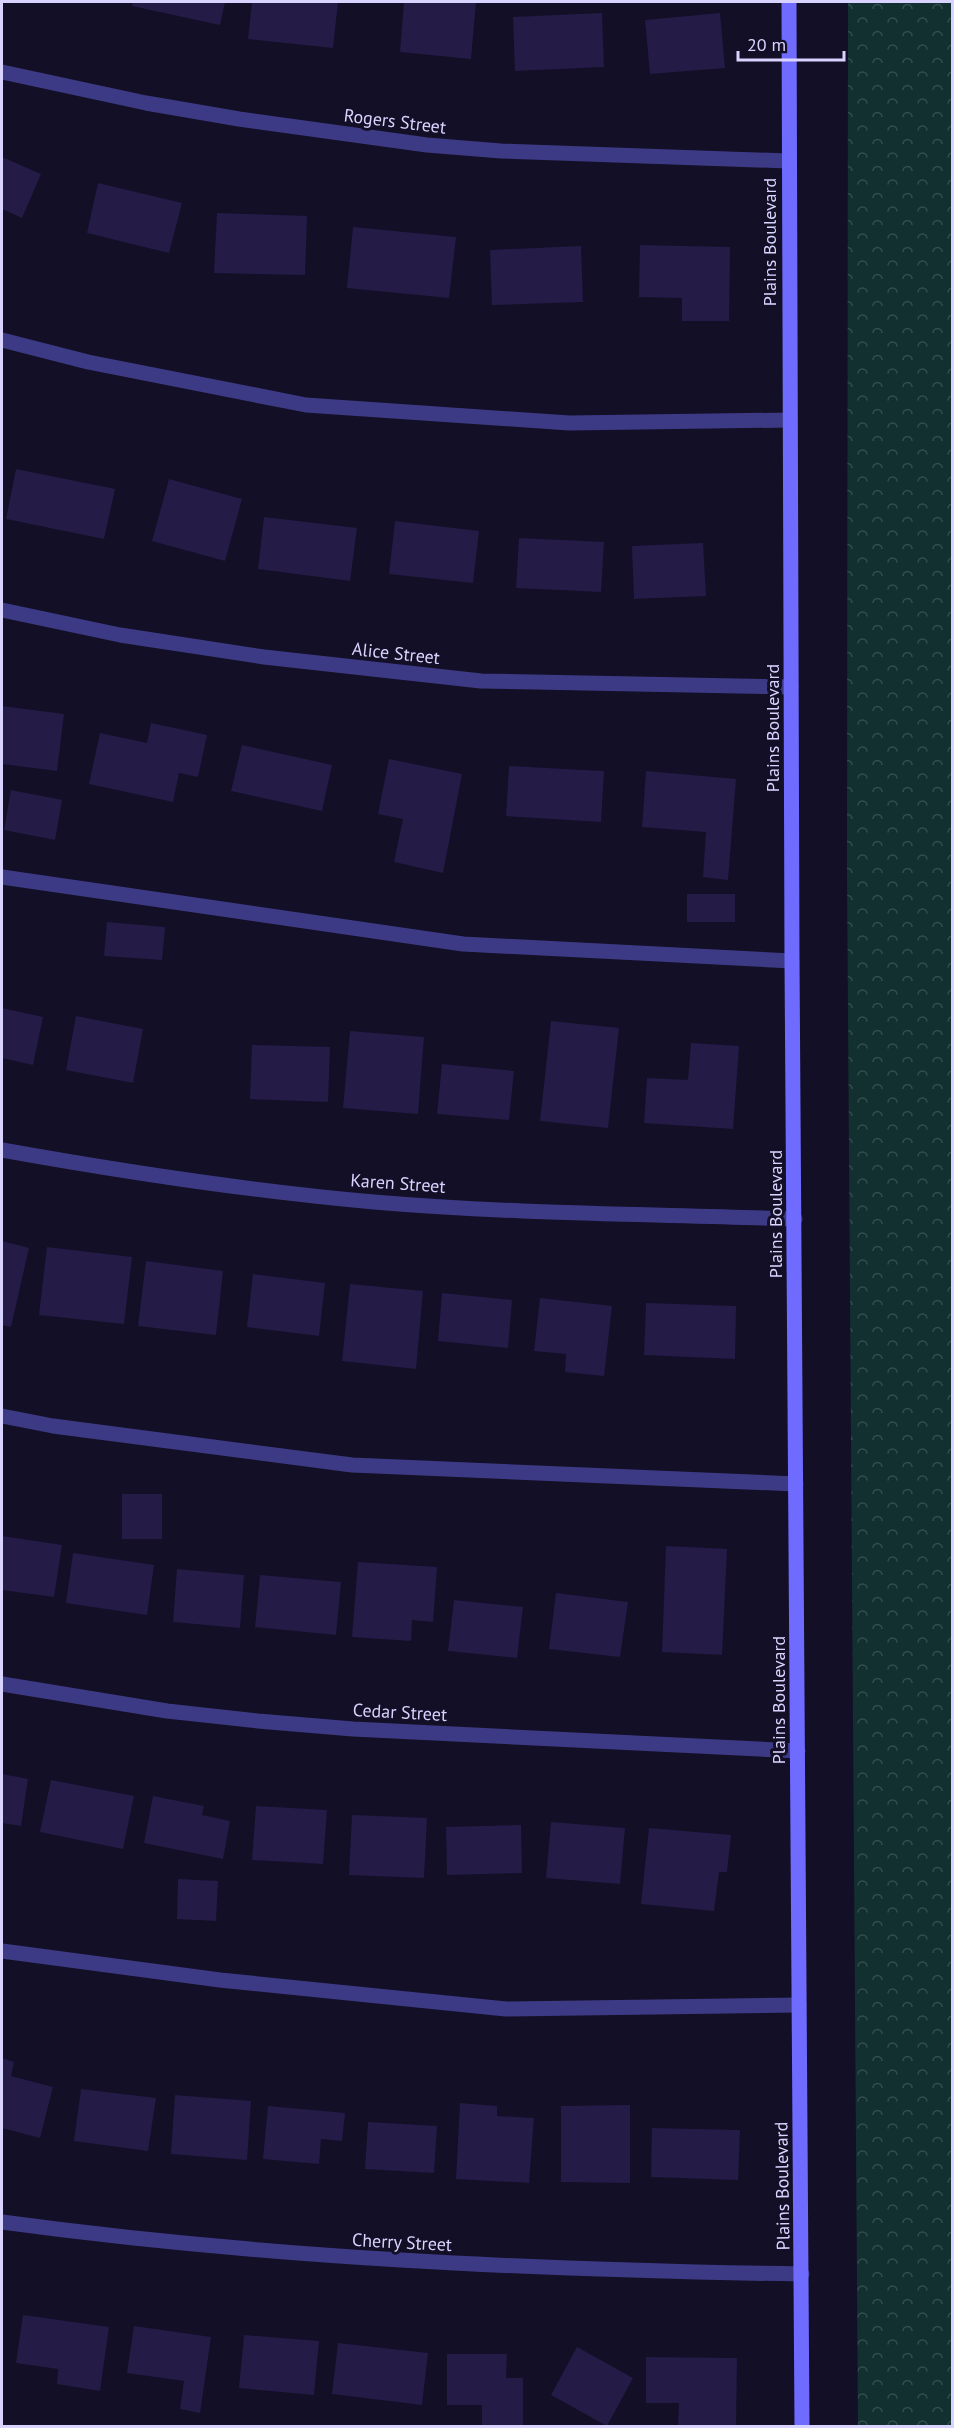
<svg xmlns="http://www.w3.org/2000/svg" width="954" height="2428" font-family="'PT Sans',sans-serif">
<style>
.park{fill:url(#park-crowns)}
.building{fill:#241b47}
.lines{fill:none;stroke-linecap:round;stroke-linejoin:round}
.service{stroke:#3d3a85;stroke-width:15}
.minor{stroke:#3d3a85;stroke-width:15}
.secondary{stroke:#6f6bff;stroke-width:15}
.labels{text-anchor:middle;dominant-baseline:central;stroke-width:6;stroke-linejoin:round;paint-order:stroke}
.street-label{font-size:18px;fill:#d9d4ff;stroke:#130f26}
</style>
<defs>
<pattern id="park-crowns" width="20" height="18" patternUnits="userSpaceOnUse" patternTransform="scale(1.5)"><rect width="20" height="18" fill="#12302f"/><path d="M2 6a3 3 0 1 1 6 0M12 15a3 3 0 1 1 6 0" fill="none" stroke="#344d4e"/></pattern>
</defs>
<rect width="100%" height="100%" fill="#130f26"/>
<!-- park -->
<path class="park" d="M 848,2 L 952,2 L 952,2426 L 858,2426 L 847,871 Z"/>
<!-- building -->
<path class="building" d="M 133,2 L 225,2 L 220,25 L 132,6 Z
M 252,2 L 338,2 L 333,48 L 248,39 Z
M 404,2 L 476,2 L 471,59 L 400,52 Z
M 602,13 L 604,67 L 515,71 L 513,17 Z
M 720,13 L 725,68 L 650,74 L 645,20 Z
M 2,157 L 41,174 L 22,218 L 2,209 Z
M 98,183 L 182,203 L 169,253 L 87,233 Z
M 217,213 L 307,216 L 305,275 L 214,273 Z
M 353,227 L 456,237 L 449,298 L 347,288 Z
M 640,245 L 730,247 L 729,321 L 682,321 L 682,298 L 639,297 Z
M 581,246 L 583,302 L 492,305 L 490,250 Z
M 16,469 L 115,489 L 104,539 L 6,519 Z
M 169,479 L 242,499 L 225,561 L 152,541 Z
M 264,517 L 357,528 L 350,581 L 258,569 Z
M 395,521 L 479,531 L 473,583 L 389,574 Z
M 519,538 L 604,542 L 601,592 L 516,588 Z
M 703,543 L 706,596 L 634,599 L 632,546 Z
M 2,706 L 64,714 L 57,771 L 2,764 Z
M 151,723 L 207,735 L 198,777 L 179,773 L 173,802 L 89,784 L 100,733 L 147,743 Z
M 242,745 L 332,765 L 322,811 L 231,791 Z
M 389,759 L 462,774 L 443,873 L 394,862 L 403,819 L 378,814 Z
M 509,766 L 604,771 L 601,822 L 506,816 Z
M 646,771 L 736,779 L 728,880 L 703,877 L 706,832 L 642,827 Z
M 11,790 L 62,800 L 55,840 L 4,830 Z
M 687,894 L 735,894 L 735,922 L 687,922 Z
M 107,922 L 165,927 L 162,960 L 104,956 Z
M 2,1008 L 43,1017 L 33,1065 L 2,1058 Z
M 76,1016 L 143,1029 L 133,1083 L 66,1070 Z
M 551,1021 L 619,1028 L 608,1128 L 540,1121 Z
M 350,1031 L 424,1037 L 418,1114 L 343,1108 Z
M 691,1043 L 739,1046 L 733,1129 L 644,1123 L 647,1078 L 688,1080 Z
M 252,1045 L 330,1047 L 328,1102 L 250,1099 Z
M 442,1064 L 514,1071 L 509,1120 L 437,1114 Z
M 2,1241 L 29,1248 L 11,1327 L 2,1325 Z
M 47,1247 L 132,1257 L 124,1324 L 39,1315 Z
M 146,1261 L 223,1271 L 216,1335 L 138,1326 Z
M 253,1274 L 325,1283 L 319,1336 L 247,1327 Z
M 350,1284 L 423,1291 L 416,1369 L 342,1361 Z
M 442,1293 L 512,1300 L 508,1348 L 438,1341 Z
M 540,1298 L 612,1306 L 604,1376 L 565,1372 L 566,1354 L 534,1351 Z
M 646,1303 L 736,1306 L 735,1359 L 644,1355 Z
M 122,1494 L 162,1494 L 162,1539 L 122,1539 Z
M 2,1536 L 62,1545 L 54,1597 L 2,1590 Z
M 666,1546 L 727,1549 L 722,1655 L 662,1652 Z
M 73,1553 L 154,1565 L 147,1615 L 66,1603 Z
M 358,1562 L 437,1567 L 433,1622 L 412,1620 L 411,1641 L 352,1637 Z
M 177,1569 L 244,1575 L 240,1628 L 173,1622 Z
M 260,1575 L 341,1582 L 336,1635 L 255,1627 Z
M 556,1593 L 628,1602 L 620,1657 L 549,1649 Z
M 454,1600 L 523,1607 L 517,1658 L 448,1651 Z
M 2,1774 L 28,1779 L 21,1826 L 2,1823 Z
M 51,1780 L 134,1796 L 123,1849 L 40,1832 Z
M 153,1796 L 204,1806 L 202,1815 L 230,1821 L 223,1859 L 144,1843 Z
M 256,1806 L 327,1810 L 323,1864 L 252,1860 Z
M 352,1815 L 427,1818 L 424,1878 L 349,1875 Z
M 551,1822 L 625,1828 L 620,1884 L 546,1878 Z
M 521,1825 L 522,1873 L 447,1875 L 446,1827 Z
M 649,1828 L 731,1835 L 727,1872 L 719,1872 L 714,1911 L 641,1904 Z
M 178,1879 L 218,1881 L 216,1921 L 177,1919 Z
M 2,2058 L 14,2062 L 11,2076 L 53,2087 L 40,2138 L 2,2128 Z
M 81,2089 L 156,2098 L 148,2151 L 74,2141 Z
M 175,2095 L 251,2101 L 247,2160 L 171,2154 Z
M 460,2103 L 497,2106 L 497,2116 L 534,2118 L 529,2183 L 456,2179 Z
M 630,2105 L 630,2183 L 561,2182 L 561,2106 Z
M 268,2106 L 345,2113 L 342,2141 L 321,2139 L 319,2164 L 263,2159 Z
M 368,2122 L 437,2126 L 434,2173 L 365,2169 Z
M 652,2128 L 740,2130 L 738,2180 L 651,2177 Z
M 23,2315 L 109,2327 L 100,2391 L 57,2384 L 58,2369 L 16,2363 Z
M 134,2326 L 211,2337 L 200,2413 L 180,2409 L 184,2381 L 127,2373 Z
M 244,2335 L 319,2341 L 314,2395 L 239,2388 Z
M 338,2343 L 428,2353 L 422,2405 L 332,2394 Z
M 577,2347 L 633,2378 L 607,2426 L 551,2395 Z
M 447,2354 L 507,2354 L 506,2378 L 523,2378 L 523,2426 L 482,2426 L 482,2405 L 447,2405 Z
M 646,2357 L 737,2358 L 736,2426 L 678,2426 L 679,2403 L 646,2403 Z"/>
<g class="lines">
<!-- service -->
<path class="service" d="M 2,340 L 88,362 L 306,405 L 569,423 L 790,420
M 2,877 L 463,944 L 792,961
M 2,1416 L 53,1426 L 352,1465 L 796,1484
M 2,1951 L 220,1980 L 506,2009 L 799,2005"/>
<!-- minor -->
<path class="minor" d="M 2,72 L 146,103 L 239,119 L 427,145 L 501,151 L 788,161
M 2,610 L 120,635 L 264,657 L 481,681 L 791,687
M 2,1150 C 125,1172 249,1191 374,1202 C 514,1214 655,1214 795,1219
M 2,1684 L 167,1711 L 258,1721 L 353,1729 L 798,1751
M 2,2222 C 267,2258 534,2270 802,2274"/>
<!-- secondary -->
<path class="secondary" d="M 789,2 L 792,961 L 802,2426"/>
</g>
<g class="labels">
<!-- street labels -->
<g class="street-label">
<text transform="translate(395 121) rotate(7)">Rogers Street</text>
<text transform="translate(769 242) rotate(-90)">Plains Boulevard</text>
<text transform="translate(396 653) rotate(6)">Alice Street</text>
<text transform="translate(772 728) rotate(-90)">Plains Boulevard</text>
<text transform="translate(398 1183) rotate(4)">Karen Street</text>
<text transform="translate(775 1214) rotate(-90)">Plains Boulevard</text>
<text transform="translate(778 1700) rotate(-90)">Plains Boulevard</text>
<text transform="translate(400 1712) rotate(3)">Cedar Street</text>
<text transform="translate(782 2186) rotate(-91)">Plains Boulevard</text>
<text transform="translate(402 2242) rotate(3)">Cherry Street</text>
</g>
</g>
<!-- border -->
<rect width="954" height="2428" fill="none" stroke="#d9d4ff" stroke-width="6"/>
<!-- scale -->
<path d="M738 51v9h106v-9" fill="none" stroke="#d9d4ff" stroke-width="3"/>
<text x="747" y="51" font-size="18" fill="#d9d4ff" stroke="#130f26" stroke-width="4.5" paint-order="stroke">20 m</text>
</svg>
